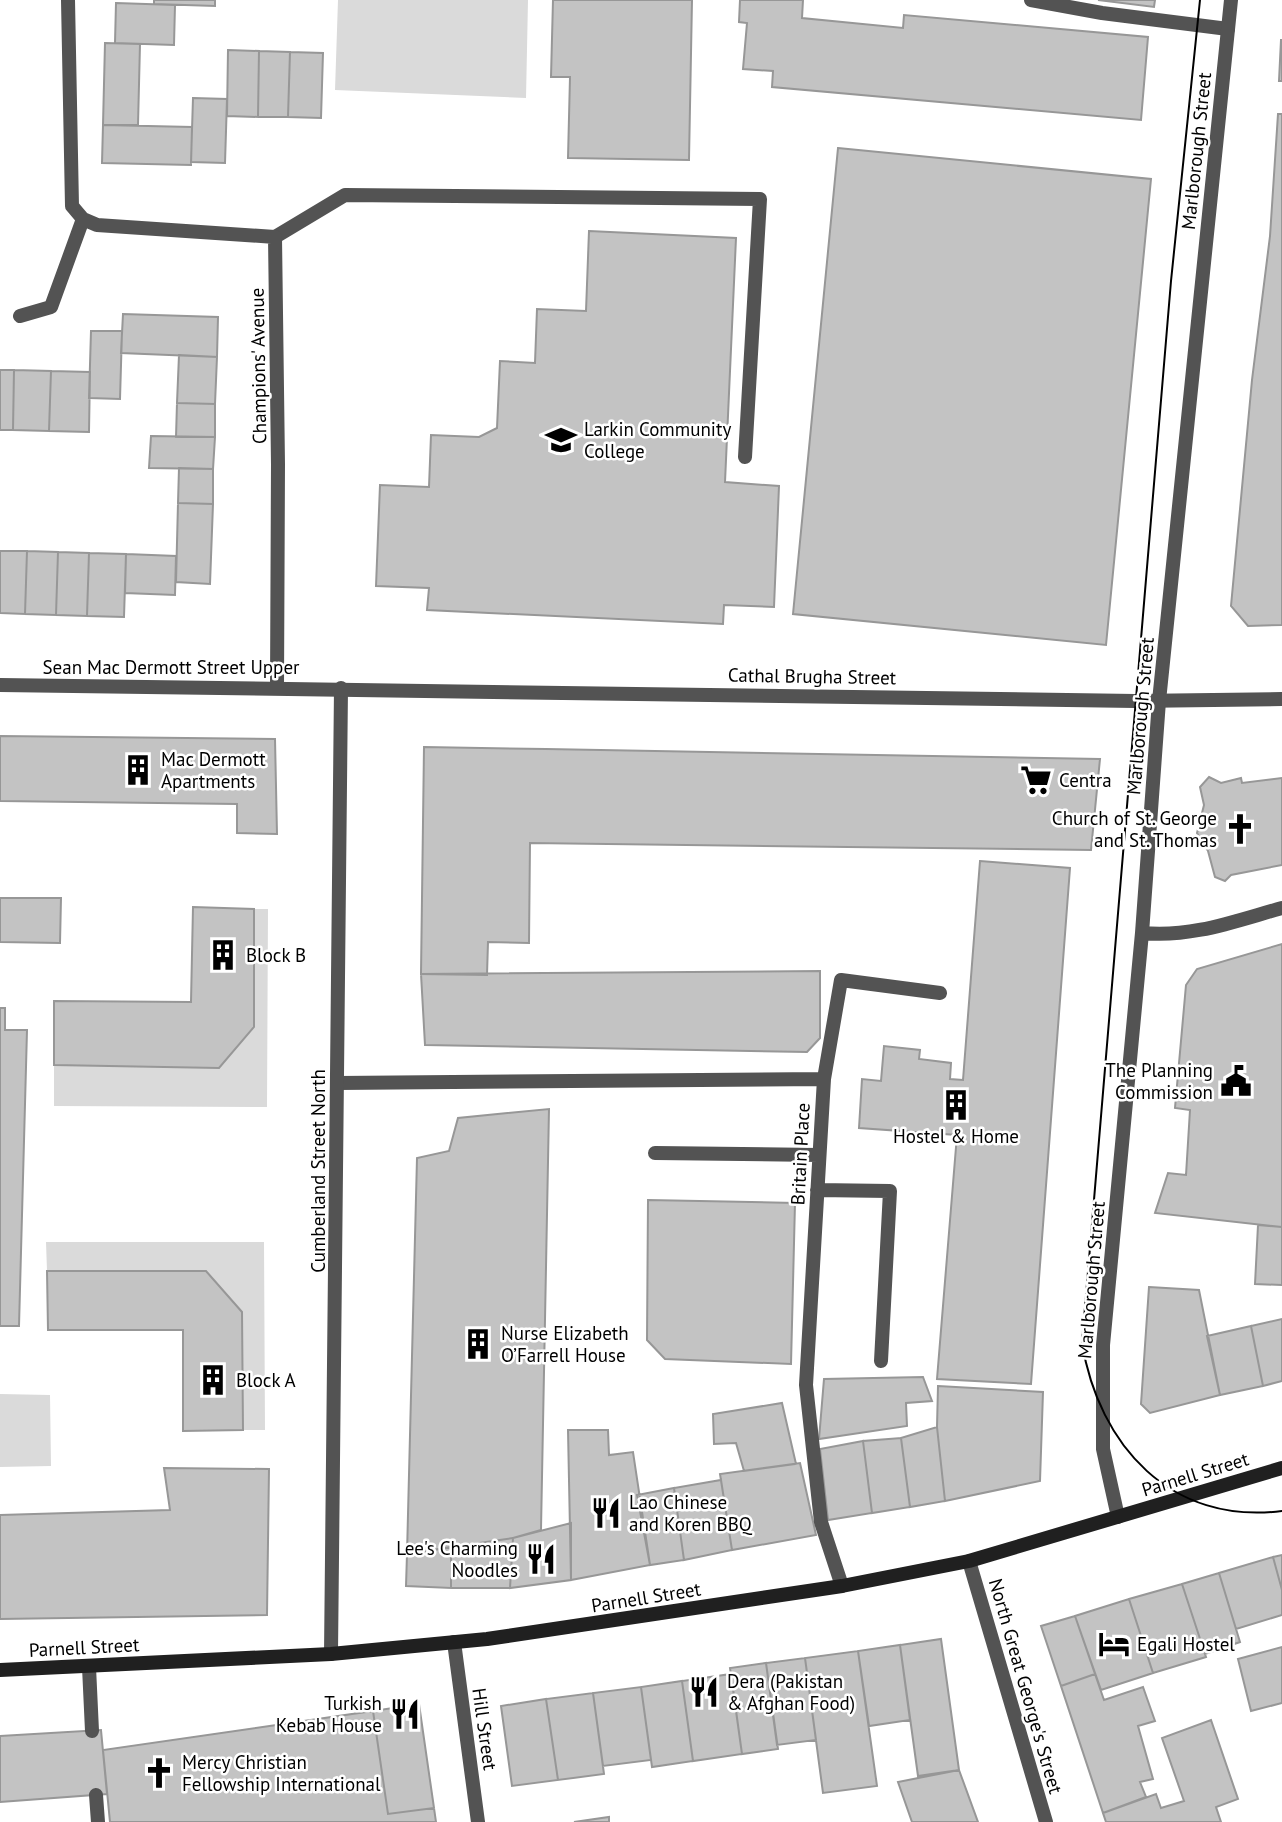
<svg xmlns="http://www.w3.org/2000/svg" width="1282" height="1822" font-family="'PT Sans',sans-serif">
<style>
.green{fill:#dadada}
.building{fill:#c3c3c3;stroke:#979797;stroke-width:2}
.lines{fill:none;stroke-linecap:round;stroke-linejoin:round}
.service{stroke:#535353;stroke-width:14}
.minor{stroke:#535353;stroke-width:14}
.tertiary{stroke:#535353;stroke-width:14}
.secondary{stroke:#202020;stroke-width:14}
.tram{stroke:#000;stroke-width:2}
.labels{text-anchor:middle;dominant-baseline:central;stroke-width:5;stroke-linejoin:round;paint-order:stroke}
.street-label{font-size:19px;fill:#000;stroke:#fff}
.poi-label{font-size:19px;fill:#000;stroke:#fff;text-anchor:start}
</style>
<rect width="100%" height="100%" fill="#fff"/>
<!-- green -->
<path class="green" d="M 338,0 L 528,0 L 526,98 L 335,90 Z
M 254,909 L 268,909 L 267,1107 L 54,1106 L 54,1065 L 219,1068 L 254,1027 Z
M 46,1242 L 264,1242 L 265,1430 L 243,1430 L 242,1312 L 206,1271 L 47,1271 Z
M 0,1394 L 50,1395 L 51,1466 L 0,1467 Z"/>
<!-- building -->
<path class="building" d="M 154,0 L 215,0 L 215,6 L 154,4 Z
M 553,0 L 692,0 L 689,160 L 568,158 L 570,77 L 551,77 Z
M 740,0 L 803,0 L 802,18 L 903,28 L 904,15 L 1148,37 L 1141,120 L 772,87 L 773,71 L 743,69 L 747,23 L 739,22 Z
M 1098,0 L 1155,0 L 1154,7 Z
M 116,3 L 175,5 L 174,45 L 115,43 Z
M 1281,40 L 1282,40 L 1282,81 L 1279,81 Z
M 105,43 L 140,44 L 138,125 L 103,125 Z
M 228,50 L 259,51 L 258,117 L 227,116 Z
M 259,51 L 290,52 L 288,117 L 258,117 Z
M 290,52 L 323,53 L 321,118 L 288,117 Z
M 193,98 L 227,99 L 225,163 L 191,162 Z
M 1278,114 L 1282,114 L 1282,625 L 1248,626 L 1231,606 L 1252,380 L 1270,236 Z
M 103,125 L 192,127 L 191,165 L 102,163 Z
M 838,148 L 1151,179 L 1106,645 L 793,614 Z
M 589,231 L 736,238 L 725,482 L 779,486 L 774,607 L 724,605 L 723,624 L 427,610 L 429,588 L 376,586 L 380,485 L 429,487 L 431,435 L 479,437 L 497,428 L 500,361 L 535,363 L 537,309 L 586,311 Z
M 123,314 L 218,317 L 217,357 L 121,353 Z
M 91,331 L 122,331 L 120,399 L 89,398 Z
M 179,355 L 217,357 L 215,404 L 177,403 Z
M 0,370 L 14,370 L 13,430 L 0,430 Z
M 14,370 L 51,371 L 49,431 L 13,430 Z
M 51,371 L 90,372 L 89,432 L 49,431 Z
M 177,403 L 215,404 L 215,437 L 176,437 Z
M 151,436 L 215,437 L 213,469 L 149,468 Z
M 179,468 L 213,469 L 213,504 L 178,503 Z
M 178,503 L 213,504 L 210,584 L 176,582 Z
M 0,551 L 27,551 L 25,614 L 0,613 Z
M 27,551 L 58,552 L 56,615 L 25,614 Z
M 58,552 L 89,553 L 87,616 L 56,615 Z
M 89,553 L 126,554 L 124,617 L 87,616 Z
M 126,554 L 176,556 L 175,595 L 125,593 Z
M 0,736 L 275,739 L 277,834 L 237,833 L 237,804 L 0,801 Z
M 424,747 L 546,749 L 1100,759 L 1091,850 L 530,843 L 529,943 L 488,942 L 487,975 L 421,974 Z
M 1209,777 L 1221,783 L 1241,778 L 1242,783 L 1282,778 L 1282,865 L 1231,875 L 1225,881 L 1215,877 L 1208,851 L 1197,833 L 1204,805 L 1200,787 Z
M 980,861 L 1070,868 L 1031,1384 L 937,1379 L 957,1135 L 859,1128 L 862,1079 L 881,1081 L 884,1046 L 920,1050 L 919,1059 L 951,1063 L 950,1079 L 963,1080 Z
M 0,898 L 61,898 L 60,943 L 0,942 Z
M 193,907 L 254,909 L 254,1027 L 219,1068 L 54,1065 L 54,1001 L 191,1002 Z
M 1282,944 L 1282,1227 L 1155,1213 L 1168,1173 L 1186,1175 L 1190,1110 L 1175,1108 L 1186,985 L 1197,969 Z
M 820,971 L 820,1038 L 807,1052 L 425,1045 L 421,974 Z
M 0,1008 L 5,1008 L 5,1030 L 27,1030 L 19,1326 L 0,1326 Z
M 549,1109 L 541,1530 L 513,1538 L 407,1554 L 417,1158 L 449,1151 L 458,1118 Z
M 648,1200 L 795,1203 L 791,1364 L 665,1359 L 647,1340 Z
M 1258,1225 L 1282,1227 L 1282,1285 L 1255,1284 Z
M 47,1271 L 206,1271 L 242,1312 L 243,1430 L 183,1431 L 183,1330 L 48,1330 Z
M 1149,1287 L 1199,1290 L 1220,1395 L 1150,1413 L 1141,1404 Z
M 1282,1319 L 1282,1381 L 1263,1386 L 1251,1326 Z
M 1251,1326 L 1263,1386 L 1220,1395 L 1207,1336 Z
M 923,1377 L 932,1401 L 906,1403 L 907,1426 L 819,1439 L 824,1379 Z
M 938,1386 L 1043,1392 L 1040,1481 L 945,1501 L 937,1427 Z
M 782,1403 L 796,1464 L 744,1471 L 736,1443 L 714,1444 L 713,1414 Z
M 937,1427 L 945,1501 L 910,1507 L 901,1438 Z
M 568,1430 L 608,1430 L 609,1455 L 633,1452 L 650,1565 L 571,1580 Z
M 901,1438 L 910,1507 L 872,1513 L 863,1441 Z
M 863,1441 L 872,1513 L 828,1520 L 820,1449 Z
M 800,1463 L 816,1535 L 732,1550 L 720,1474 Z
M 164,1468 L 269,1469 L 267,1615 L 0,1619 L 0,1515 L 170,1510 Z
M 721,1480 L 732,1550 L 684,1560 L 674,1488 Z
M 674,1488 L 684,1560 L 650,1565 L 637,1495 Z
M 571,1523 L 571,1580 L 510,1588 L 513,1538 Z
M 513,1538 L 510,1588 L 451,1588 L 451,1547 Z
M 451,1547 L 451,1588 L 406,1586 L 407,1554 Z
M 1282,1555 L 1282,1590 L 1273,1557 Z
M 1273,1557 L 1282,1590 L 1282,1615 L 1236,1629 L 1219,1573 Z
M 1219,1573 L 1240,1642 L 1205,1654 L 1182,1584 Z
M 1182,1584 L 1206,1657 L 1153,1673 L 1129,1599 Z
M 1129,1599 L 1153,1673 L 1101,1690 L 1075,1616 Z
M 1075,1616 L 1095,1674 L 1061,1686 L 1041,1626 Z
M 941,1639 L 959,1770 L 918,1776 L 900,1645 Z
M 900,1645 L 910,1720 L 869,1726 L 858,1651 Z
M 1282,1647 L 1282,1703 L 1251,1711 L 1238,1659 Z
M 858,1651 L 877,1786 L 823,1793 L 805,1658 Z
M 805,1658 L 816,1740 L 777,1745 L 766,1663 Z
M 766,1663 L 778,1749 L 742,1754 L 730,1668 Z
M 731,1674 L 742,1754 L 693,1761 L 682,1681 Z
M 1095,1674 L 1104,1700 L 1143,1687 L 1155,1721 L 1138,1726 L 1153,1779 L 1140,1782 L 1146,1797 L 1103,1813 L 1061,1686 Z
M 682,1681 L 693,1761 L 652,1767 L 641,1687 Z
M 641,1687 L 651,1760 L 603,1766 L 593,1693 Z
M 593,1693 L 604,1774 L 558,1780 L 546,1699 Z
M 546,1699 L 558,1780 L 512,1786 L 501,1706 Z
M 419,1704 L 434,1808 L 388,1814 L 373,1711 Z
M 373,1711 L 388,1814 L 434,1808 L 436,1822 L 110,1822 L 103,1750 Z
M 1211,1720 L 1238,1799 L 1216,1807 L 1221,1822 L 1106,1822 L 1103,1813 L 1156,1794 L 1161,1808 L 1184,1801 L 1162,1738 Z
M 101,1730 L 107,1794 L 0,1802 L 0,1736 Z
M 959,1770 L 978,1822 L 912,1822 L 898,1782 Z
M 609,1817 L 609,1822 L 574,1822 Z"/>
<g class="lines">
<!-- service -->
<path class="service" d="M 1031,0 L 1102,13 L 1228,29
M 275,237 L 345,195 L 760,199 L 745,457
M 824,1079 L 841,980 L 940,993
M 338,1083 L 824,1079 L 806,1385 L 821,1522 L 842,1586
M 655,1153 L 819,1155
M 817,1190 L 890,1191 L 881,1361
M 89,1667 L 92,1731
M 96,1795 L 98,1822"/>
<!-- minor -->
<path class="minor" d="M 68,0 L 72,206 L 83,219 L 97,225 L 275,237 L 278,464 L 277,688
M 20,316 L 51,307 L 83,219
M 1142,933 C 1191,938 1235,921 1282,908
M 1118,1517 L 1103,1449 L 1103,1345 L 1142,933 L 1159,701 L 1231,0
M 969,1561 L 1046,1822
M 331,1654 L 341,688"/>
<!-- tertiary -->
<path class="tertiary" d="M 0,685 L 1135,701 L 1282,699
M 454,1642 L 478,1822"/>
<!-- secondary -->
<path class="secondary" d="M 0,1670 L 331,1654 L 487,1639 L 842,1586 L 969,1561 L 1282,1468"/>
<!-- tram -->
<path class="tram" d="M 1200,0 L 1171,281 L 1082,1343 C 1099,1446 1171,1525 1282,1511"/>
</g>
<!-- icons -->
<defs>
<symbol id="university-bare" viewBox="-9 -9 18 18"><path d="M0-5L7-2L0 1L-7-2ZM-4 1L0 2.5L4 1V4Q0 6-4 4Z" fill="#000" stroke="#fff" stroke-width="2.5" paint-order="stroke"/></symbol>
<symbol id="building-bare" viewBox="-9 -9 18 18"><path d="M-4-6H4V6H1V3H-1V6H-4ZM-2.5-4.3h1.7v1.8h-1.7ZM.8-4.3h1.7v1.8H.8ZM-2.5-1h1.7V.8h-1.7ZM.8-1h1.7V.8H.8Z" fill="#000" stroke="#fff" stroke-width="2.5" paint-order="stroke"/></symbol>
<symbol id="supermarket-bare" viewBox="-9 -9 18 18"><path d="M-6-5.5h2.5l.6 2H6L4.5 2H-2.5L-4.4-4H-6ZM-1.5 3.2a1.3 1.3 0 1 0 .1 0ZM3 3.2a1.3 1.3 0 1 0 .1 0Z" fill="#000" stroke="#fff" stroke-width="2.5" paint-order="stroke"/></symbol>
<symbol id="church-bare" viewBox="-9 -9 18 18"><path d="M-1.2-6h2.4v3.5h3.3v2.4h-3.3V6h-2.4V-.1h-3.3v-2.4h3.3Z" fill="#000" stroke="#fff" stroke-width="2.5" paint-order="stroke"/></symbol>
<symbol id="civic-bare" viewBox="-9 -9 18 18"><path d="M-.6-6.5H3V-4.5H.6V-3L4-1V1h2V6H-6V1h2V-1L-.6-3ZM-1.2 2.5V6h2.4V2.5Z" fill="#000" stroke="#fff" stroke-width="2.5" paint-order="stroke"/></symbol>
<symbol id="restaurant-bare" viewBox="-9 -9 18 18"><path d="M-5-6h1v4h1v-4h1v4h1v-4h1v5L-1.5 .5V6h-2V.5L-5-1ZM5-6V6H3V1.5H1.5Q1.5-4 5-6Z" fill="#000" stroke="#fff" stroke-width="2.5" paint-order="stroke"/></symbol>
<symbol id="hotel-bare" viewBox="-9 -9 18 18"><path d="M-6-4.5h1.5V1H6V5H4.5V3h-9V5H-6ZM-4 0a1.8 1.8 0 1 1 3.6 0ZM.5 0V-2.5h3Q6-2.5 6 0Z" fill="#000" stroke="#fff" stroke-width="2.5" paint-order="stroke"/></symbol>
</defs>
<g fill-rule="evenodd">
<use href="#university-bare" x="539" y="418" width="44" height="44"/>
<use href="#building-bare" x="116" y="748" width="44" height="44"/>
<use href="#supermarket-bare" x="1014" y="758" width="44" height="44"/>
<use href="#church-bare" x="1218" y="807" width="44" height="44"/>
<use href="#building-bare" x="201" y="933" width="44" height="44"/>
<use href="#civic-bare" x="1214" y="1059" width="44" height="44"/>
<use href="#building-bare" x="934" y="1083" width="44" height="44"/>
<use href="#building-bare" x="456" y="1322" width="44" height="44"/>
<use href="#building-bare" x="191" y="1358" width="44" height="44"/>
<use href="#restaurant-bare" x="584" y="1491" width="44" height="44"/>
<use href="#restaurant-bare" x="519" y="1537" width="44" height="44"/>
<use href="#hotel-bare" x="1092" y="1622" width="44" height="44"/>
<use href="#restaurant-bare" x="682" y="1670" width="44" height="44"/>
<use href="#restaurant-bare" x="383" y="1692" width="44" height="44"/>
<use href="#church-bare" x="137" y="1751" width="44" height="44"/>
</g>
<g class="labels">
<!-- street labels -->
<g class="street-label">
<text transform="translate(1196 151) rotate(-84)">Marlborough Street</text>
<text transform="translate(258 366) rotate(-91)">Champions' Avenue</text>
<text x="171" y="667">Sean Mac Dermott Street Upper</text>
<text transform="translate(812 676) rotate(1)">Cathal Brugha Street</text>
<text transform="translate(1140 716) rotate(-85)">Marlborough Street</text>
<text transform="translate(800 1154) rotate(-87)">Britain Place</text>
<text transform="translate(318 1171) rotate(-90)">Cumberland Street North</text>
<text transform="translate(1091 1280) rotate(-85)">Marlborough Street</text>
<text transform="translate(1195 1474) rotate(-17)">Parnell Street</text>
<text transform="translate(646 1597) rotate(-9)">Parnell Street</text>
<text transform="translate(84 1647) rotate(-3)">Parnell Street</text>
<text transform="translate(1026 1686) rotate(74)">North Great George's Street</text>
<text transform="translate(485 1729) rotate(82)">Hill Street</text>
</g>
<!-- poi labels -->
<g class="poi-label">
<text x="584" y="429">Larkin Community<tspan x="584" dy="22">College</tspan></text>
<text x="161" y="759">Mac Dermott<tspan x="161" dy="22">Apartments</tspan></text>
<text x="1059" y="780">Centra</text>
<text x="1217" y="818" text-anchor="end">Church of St. George<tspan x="1217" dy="22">and St. Thomas</tspan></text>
<text x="246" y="955">Block B</text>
<text x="1213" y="1070" text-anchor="end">The Planning<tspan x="1213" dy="22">Commission</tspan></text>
<text x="956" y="1136" text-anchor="middle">Hostel &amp; Home</text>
<text x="501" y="1333">Nurse Elizabeth<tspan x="501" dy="22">O’Farrell House</tspan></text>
<text x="236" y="1380">Block A</text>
<text x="629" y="1502">Lao Chinese<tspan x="629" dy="22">and Koren BBQ</tspan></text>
<text x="518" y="1548" text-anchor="end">Lee's Charming<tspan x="518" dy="22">Noodles</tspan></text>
<text x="1137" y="1644">Egali Hostel</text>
<text x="727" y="1681">Dera (Pakistan<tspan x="727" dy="22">&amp; Afghan Food)</tspan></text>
<text x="382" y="1703" text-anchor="end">Turkish<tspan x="382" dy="22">Kebab House</tspan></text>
<text x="182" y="1762">Mercy Christian<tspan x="182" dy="22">Fellowship International</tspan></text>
</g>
</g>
</svg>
